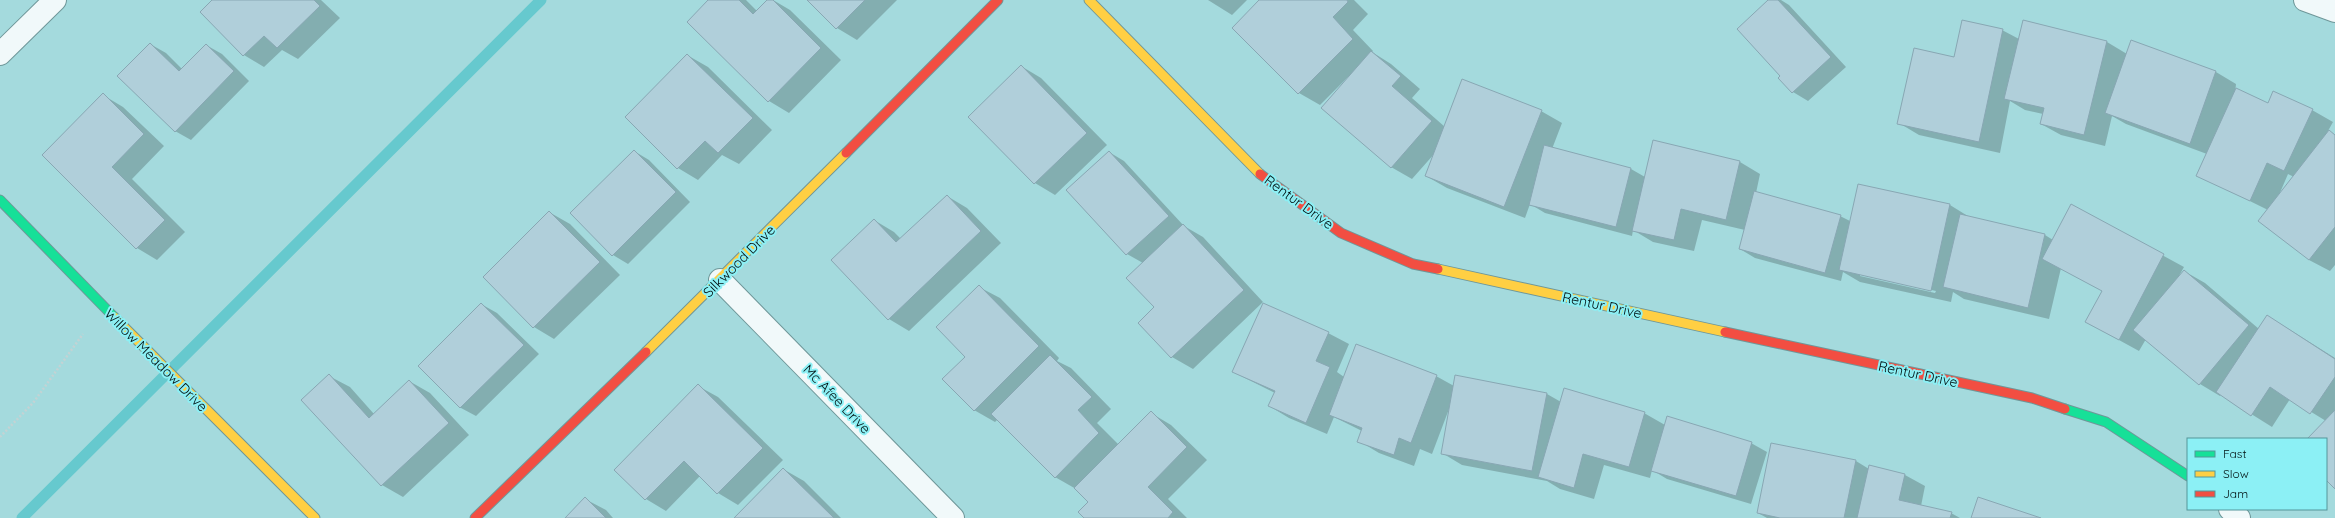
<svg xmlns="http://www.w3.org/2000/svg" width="2335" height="518" font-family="Quicksand,sans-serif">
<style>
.shadow{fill:#0003;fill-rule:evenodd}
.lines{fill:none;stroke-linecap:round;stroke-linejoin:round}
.stream{stroke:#66c9ce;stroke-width:11}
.building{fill:#b0cfda;stroke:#88a7b3}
.street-casing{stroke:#6f9799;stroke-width:24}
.fast-casing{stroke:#6f9799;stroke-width:11}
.slow-casing{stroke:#6f9799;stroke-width:11}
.jam-casing{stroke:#6f9799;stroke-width:11}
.path{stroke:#c3d3d4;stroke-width:2.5;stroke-dasharray:2 2;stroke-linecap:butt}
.street{stroke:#f1f9fa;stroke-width:22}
.fast{stroke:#16e098;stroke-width:9}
.slow{stroke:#ffcf43;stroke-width:9}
.jam{stroke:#f24e42;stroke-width:9}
.labels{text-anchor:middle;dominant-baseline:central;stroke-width:4;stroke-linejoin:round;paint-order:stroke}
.street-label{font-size:14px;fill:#001011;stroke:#8cf0f5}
</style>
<rect width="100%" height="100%" fill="#a4dadd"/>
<!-- shadow -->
<path class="shadow" d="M 213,0 L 321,0 L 340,18 L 298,59 L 282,50 L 264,67 L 244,55 L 201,12 Z
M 710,0 L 746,0 L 757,11 L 768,0 L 773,0 L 790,10 L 841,60 L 789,113 L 769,101 Z
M 809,0 L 897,0 L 857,40 L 837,28 Z
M 1208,0 L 1247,0 L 1232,15 Z
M 1261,0 L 1354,0 L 1368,14 L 1353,30 L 1373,51 L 1372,52 L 1391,64 L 1420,89 L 1412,98 L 1445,127 L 1541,111 L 1562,123 L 1552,149 L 1631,169 L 1645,177 L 1654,142 L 1740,162 L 1760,174 L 1756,193 L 1840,216 L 1850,221 L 1950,205 L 1971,218 L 2045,235 L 2053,240 L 2072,206 L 2184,267 L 2179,276 L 2184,271 L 2205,283 L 2259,329 L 2268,316 L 2335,358 L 2335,488 L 2326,479 L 2326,439 L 2308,439 L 2326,421 L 2290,399 L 2272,427 L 2221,395 L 2220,396 L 2200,384 L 2146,339 L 2139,351 L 2086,322 L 2103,291 L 2061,268 L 2049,319 L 1964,299 L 1953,292 L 1951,302 L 1860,282 L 1843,272 L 1841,281 L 1755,258 L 1740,249 L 1745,230 L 1702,220 L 1694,251 L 1653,242 L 1633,230 L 1632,236 L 1545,213 L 1530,204 L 1525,218 L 1447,188 L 1426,176 L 1435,153 L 1412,179 L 1391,167 L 1348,77 L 1320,105 L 1299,93 L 1233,28 ZM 1860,274 L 1936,291 L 1935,293 L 1860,276 Z
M 1770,0 L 1781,0 L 1789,5 L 1846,67 L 1808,101 L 1793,92 L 1782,76 Z
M 2002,30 L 2019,39 L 2107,42 L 2127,54 L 2132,41 L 2216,72 L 2236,84 L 2235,94 L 2268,104 L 2312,110 L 2333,122 L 2328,131 L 2335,135 L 2335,265 L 2330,271 L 2309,260 L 2268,210 L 2197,175 L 2207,154 L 2126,124 L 2112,116 L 2105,146 L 2061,135 L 2041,124 L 2043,114 L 2025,110 L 2010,101 L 2000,153 L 1919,135 L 1899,123 L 1955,58 ZM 2288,174 L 2294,177 L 2279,195 Z
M 150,44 L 166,53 L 182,69 L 206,45 L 222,54 L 249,81 L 191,140 L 175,131 Z
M 687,55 L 708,67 L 772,130 L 739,164 L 722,155 L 698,180 L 678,168 Z
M 1021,66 L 1041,78 L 1107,145 L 1055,195 L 1035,183 L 969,117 Z
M 103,95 L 123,107 L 164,146 L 132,179 L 185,232 L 157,260 L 137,248 L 43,155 Z
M 634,151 L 649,160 L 690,202 L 628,264 L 613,255 Z
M 1109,152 L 1124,161 L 1184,226 L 1203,237 L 1263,302 L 1193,369 L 1172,357 L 1140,323 L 1155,307 L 1143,263 L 1127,254 L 1068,190 Z
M 947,196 L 967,208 L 1001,243 L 909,331 L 889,319 L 874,220 L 894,232 L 901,239 Z
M 549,212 L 570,224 L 620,275 L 554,339 L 534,327 Z
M 979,287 L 1000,298 L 1059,358 L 1057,361 L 1071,368 L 1111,409 L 1097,423 L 1119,445 L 1151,413 L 1171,425 L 1207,460 L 1168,499 L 1187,518 L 1085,518 L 1090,502 L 1076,489 L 1055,477 L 998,419 L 995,422 L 974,410 L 966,357 Z
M 481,304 L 497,313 L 539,354 L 476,416 L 461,408 L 419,366 Z
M 1328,333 L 1349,344 L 1337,372 L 1344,377 L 1436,376 L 1454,386 L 1456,376 L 1547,394 L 1561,402 L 1644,413 L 1665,425 L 1751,443 L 1767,452 L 1751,504 L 1667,479 L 1652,470 L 1650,478 L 1604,465 L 1594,499 L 1560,489 L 1547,481 L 1462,465 L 1442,453 L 1449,409 L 1432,454 L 1420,449 L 1414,466 L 1379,453 L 1359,441 L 1362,431 L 1334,417 L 1327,434 L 1289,418 L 1269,406 L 1275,393 L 1233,372 Z
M 329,376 L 350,387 L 374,414 L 409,381 L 430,393 L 469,435 L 403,497 L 382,485 L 303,400 Z
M 698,386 L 718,397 L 783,460 L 738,505 L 718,493 L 700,476 L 666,511 L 646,499 L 615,470 Z
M 1856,461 L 1869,469 L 1905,475 L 1925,486 L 1921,506 L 1951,513 L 1960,518 L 1767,518 L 1758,513 Z
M 783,469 L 804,481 L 841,518 L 735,518 Z
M 585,499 L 606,510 L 613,518 L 566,518 Z"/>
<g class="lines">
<!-- stream -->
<path class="stream" d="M 22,518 L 541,0"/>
</g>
<!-- building -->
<path class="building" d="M 212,0 L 314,0 L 320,6 L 277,48 L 264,36 L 243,56 L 200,12 Z
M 708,0 L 739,0 L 753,14 L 767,0 L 773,0 L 821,48 L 768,102 L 687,22 Z
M 807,0 L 865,0 L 836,29 Z
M 1259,0 L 1347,0 L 1348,2 L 1333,17 L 1353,39 L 1298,94 L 1232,28 Z
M 1768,0 L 1778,0 L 1831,57 L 1792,93 L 1778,78 L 1780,76 L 1737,29 Z
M 1962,20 L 2003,29 L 1979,142 L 1897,124 L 1914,48 L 1954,57 Z
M 2023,20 L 2107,41 L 2084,135 L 2040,124 L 2044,108 L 2004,99 Z
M 2131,40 L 2216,71 L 2190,144 L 2105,113 Z
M 150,43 L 179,71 L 206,44 L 234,71 L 175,132 L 117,76 Z
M 1371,51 L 1401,76 L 1392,86 L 1432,121 L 1391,168 L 1321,108 Z
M 687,54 L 753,118 L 718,153 L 705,141 L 677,169 L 625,117 Z
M 1021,65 L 1087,133 L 1034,184 L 968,117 Z
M 1462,79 L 1542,110 L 1504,207 L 1425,176 Z
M 2236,88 L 2268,103 L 2273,91 L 2313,109 L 2284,171 L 2267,163 L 2250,201 L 2196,176 Z
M 103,93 L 144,134 L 112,167 L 165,220 L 136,249 L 42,155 Z
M 2329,130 L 2335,135 L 2335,227 L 2309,260 L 2258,221 Z
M 1653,140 L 1740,161 L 1726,220 L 1681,209 L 1674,240 L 1632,231 Z
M 1544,145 L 1631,168 L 1616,227 L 1529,205 Z
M 634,150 L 676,192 L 612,256 L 570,213 Z
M 1109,151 L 1169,216 L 1126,255 L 1066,190 Z
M 1858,184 L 1950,204 L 1931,291 L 1839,270 Z
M 1754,191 L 1841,215 L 1825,273 L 1739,249 Z
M 947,195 L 981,231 L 888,320 L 831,260 L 874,219 L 896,242 Z
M 2071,204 L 2164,254 L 2119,340 L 2085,322 L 2102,291 L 2042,259 Z
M 549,211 L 600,262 L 533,328 L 483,277 Z
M 1960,214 L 2045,234 L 2028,308 L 1943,287 Z
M 1183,224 L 1244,290 L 1171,358 L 1138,323 L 1154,307 L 1126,278 Z
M 2184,270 L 2249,325 L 2199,385 L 2133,330 Z
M 979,285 L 1039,346 L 974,411 L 942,379 L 965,357 L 936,327 Z
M 481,303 L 524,345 L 460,408 L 418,366 Z
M 1263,303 L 1329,332 L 1316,361 L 1330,367 L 1306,423 L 1268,406 L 1275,391 L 1232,372 Z
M 2267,315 L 2335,359 L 2335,377 L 2310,414 L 2270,387 L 2251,416 L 2216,392 Z
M 1356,344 L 1437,375 L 1411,443 L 1399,438 L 1394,455 L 1357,442 L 1362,428 L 1329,415 Z
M 1050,355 L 1092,397 L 1078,410 L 1099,433 L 1055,478 L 991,414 Z
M 329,374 L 369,418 L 409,380 L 449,423 L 381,486 L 301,400 Z
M 1455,375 L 1547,393 L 1532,471 L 1441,454 Z
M 698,384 L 763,448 L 717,494 L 684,461 L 645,500 L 614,470 Z
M 1564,388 L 1645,412 L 1629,467 L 1583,454 L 1574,488 L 1538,477 Z
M 2335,410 L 2335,489 L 2326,480 L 2326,439 L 2307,439 Z
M 1151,411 L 1187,447 L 1148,487 L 1173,512 L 1168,518 L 1084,518 L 1078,512 L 1088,502 L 1074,488 Z
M 1667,416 L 1752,442 L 1736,496 L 1651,471 Z
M 1771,443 L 1856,460 L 1844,518 L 1780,518 L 1757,513 Z
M 1869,465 L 1905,474 L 1899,500 L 1952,512 L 1950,518 L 1857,518 Z
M 783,468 L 834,518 L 734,518 Z
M 585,497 L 606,518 L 565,518 Z
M 1978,497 L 2041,518 L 1971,518 Z"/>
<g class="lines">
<defs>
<path id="street" d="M 2305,0 L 2335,11
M 0,54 L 55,0
M 720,280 L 953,518
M 2230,509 L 2239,518"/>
<path id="fast" d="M 0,200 L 114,317
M 2065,409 L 2106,422 L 2188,476"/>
<path id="slow" d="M 1089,0 L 1260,174
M 1438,269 L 1725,332
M 114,317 L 315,518
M 646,352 L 846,153"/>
<path id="jam" d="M 846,153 L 998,0
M 1260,174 L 1341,233 L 1413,264 L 1438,269
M 1725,332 L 2032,398 L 2065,409
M 475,518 L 646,352"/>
</defs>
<!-- street casing -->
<use href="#street" class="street-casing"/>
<!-- fast casing -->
<use href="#fast" class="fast-casing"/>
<!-- slow casing -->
<use href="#slow" class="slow-casing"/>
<!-- jam casing -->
<use href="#jam" class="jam-casing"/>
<!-- path -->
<path class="path" d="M 0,437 L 33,403 L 83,334"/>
<!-- street -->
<use href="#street" class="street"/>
<!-- fast -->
<use href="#fast" class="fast"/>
<!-- slow -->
<use href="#slow" class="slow"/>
<!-- jam -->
<use href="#jam" class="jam"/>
</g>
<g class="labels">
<!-- street labels -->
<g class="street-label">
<text transform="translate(1299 202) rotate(36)">Rentur Drive</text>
<text transform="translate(739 261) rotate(-45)">Silkwood Drive</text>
<text transform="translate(1602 305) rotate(12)">Rentur Drive</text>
<text transform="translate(156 360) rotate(45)">Willow Meadow Drive</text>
<text transform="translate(1918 374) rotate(12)">Rentur Drive</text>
<text transform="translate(837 399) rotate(46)">Mc Afee Drive</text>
</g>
</g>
<!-- legend -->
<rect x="2187" y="438" width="140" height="72" fill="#8cf0f5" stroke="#54969a"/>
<rect x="2195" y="451" width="20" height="6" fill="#16e098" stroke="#54969a"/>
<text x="2223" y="458" font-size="12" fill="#001011">Fast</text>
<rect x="2195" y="471" width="20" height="6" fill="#ffcf43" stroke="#54969a"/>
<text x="2223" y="478" font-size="12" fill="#001011">Slow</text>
<rect x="2195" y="491" width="20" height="6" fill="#f24e42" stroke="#54969a"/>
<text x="2223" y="498" font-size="12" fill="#001011">Jam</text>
</svg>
